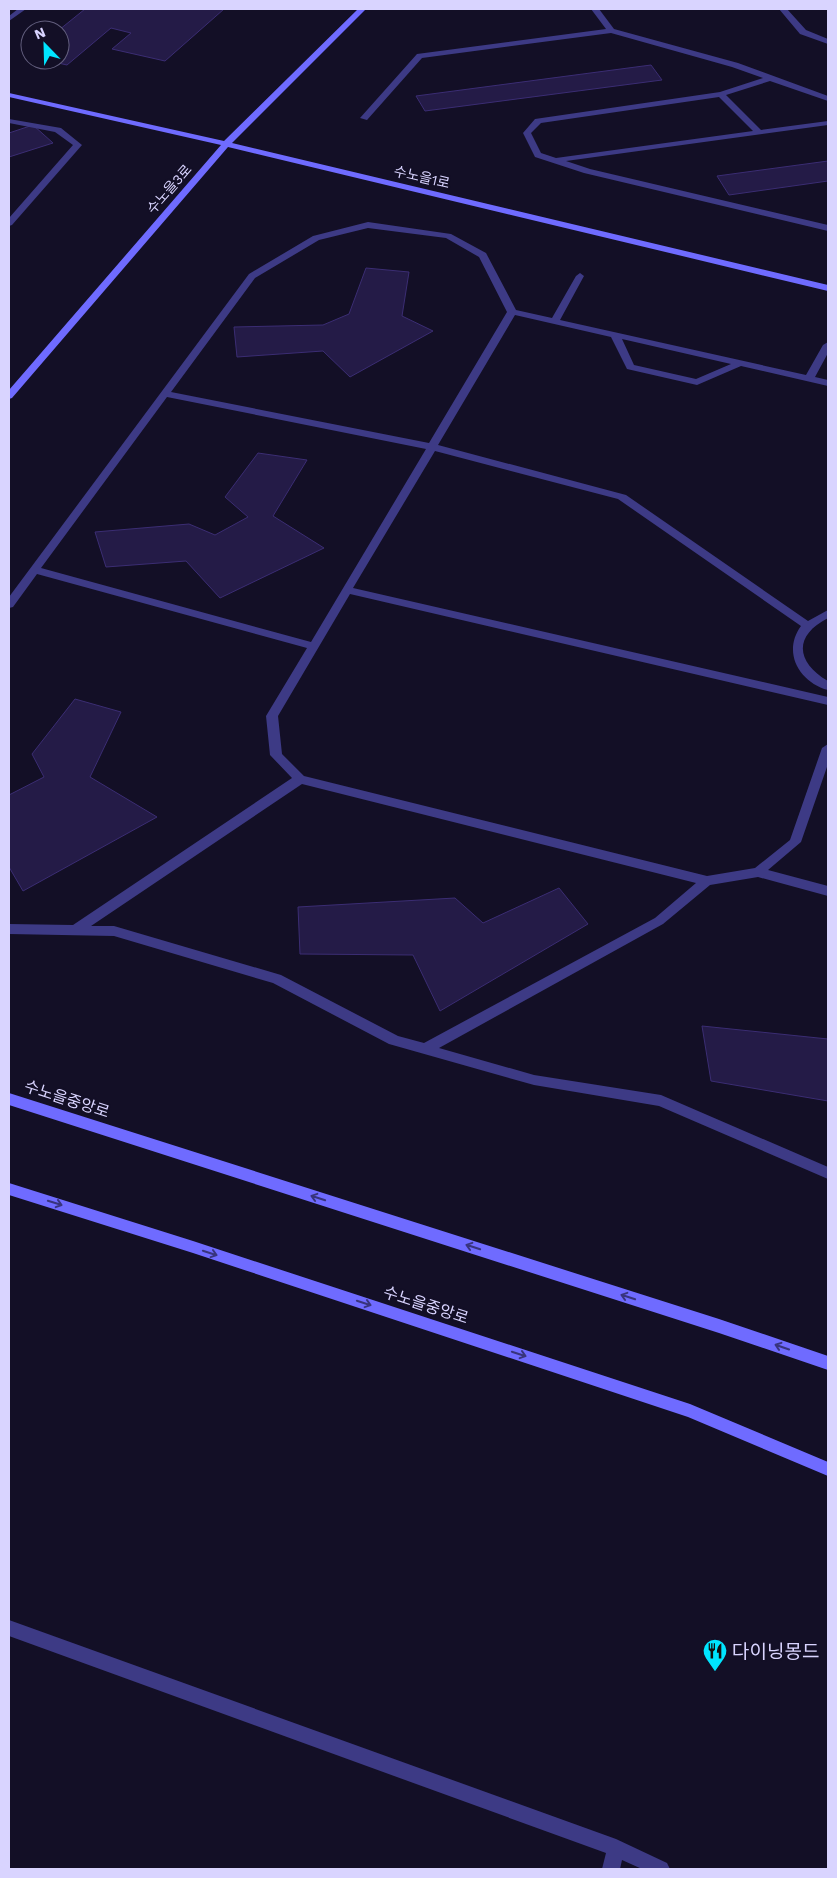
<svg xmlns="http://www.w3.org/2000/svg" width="837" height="1878" font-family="'Work Sans','Noto Sans KR',sans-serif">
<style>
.building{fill:#241b47;stroke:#3b2d73}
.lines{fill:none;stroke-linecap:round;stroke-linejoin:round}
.lane{fill:#3d3a85;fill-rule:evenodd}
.street{fill:#3d3a85;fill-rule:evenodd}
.secondary{fill:#6f6bff;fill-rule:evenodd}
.oneway{stroke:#38347d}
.labels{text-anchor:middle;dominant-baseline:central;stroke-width:4;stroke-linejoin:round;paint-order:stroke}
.far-street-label{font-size:14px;fill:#d9d4ff;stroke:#130f26}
.street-label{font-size:16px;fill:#d9d4ff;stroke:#130f26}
.near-poi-label{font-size:19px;fill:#d9d4ff;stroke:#130f26;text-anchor:start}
</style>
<rect width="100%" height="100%" fill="#130f26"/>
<!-- building -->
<path class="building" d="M 85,9 L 224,9 L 165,61 L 112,49 L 131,33 L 111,28 L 67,65 L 45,60 L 60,60 L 59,30 Z
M 651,65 L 662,80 L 425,111 L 416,96 Z
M 33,125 L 53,143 L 9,157 L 9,133 Z
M 828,161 L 828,181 L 729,195 L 717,176 Z
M 366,268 L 409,272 L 402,316 L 433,331 L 350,377 L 323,351 L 237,357 L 234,327 L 323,325 L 349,314 Z
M 258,453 L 307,460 L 273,516 L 324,548 L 220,598 L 186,561 L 106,567 L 95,532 L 189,524 L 215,535 L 248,517 L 225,497 Z
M 75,699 L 121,712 L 90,777 L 157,817 L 23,891 L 9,867 L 9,795 L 44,777 L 32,754 Z
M 559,888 L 588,924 L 440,1011 L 413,955 L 300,954 L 298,907 L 455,898 L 483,923 Z
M 702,1026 L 828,1039 L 828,1101 L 711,1081 Z"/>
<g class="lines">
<!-- lane -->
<path class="lane" d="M 18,9 L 26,9 L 9,21 L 9,16 Z
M 591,9 L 599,9 L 614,29 L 738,63 L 828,96 L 828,101 L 770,81 L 726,95 L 761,130 L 828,121 L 828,125 L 566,161 L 590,169 L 828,225 L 828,231 L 584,173 L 535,157 L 523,133 L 535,119 L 720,92 L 763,78 L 732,67 L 611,33 L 422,58 L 367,120 L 360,118 L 417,54 L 606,29 ZM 719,97 L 753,131 L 556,158 L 541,153 L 531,133 L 541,123 Z
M 779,9 L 787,9 L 806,30 L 828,39 L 828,44 L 800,34 Z
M 9,119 L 61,128 L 82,145 L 12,225 L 9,226 L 9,218 L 73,145 L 55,132 L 9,123 Z
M 368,222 L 451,234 L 486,253 L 516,310 L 552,318 L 576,276 L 580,273 L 584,276 L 560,320 L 806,375 L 823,345 L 828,342 L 828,353 L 815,377 L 828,380 L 828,386 L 741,366 L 697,385 L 627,369 L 611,337 L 515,315 L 438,445 L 626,495 L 808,621 L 828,610 L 828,618 C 793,636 796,662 828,681 L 828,690 C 799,682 782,652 801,626 L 618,499 L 435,451 L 353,588 L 828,697 L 828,705 L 350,594 L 278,716 L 282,754 L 304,776 L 707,876 L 755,868 L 790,840 L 822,748 L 828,744 L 828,764 L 801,842 L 768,870 L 828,886 L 828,896 L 758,877 L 710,885 L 663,924 L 439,1048 L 534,1075 L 661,1095 L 828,1167 L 828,1179 L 659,1106 L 534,1085 L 389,1044 L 273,983 L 114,936 L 9,934 L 9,924 L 73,925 L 292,778 L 270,755 L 266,716 L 307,648 L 37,574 L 13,607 L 9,608 L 9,597 L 249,274 L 313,236 ZM 368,228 L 446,238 L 479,257 L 507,312 L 429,443 L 171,392 L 255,278 L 319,240 ZM 622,339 L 731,364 L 696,379 L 634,365 ZM 167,397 L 426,449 L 311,642 L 41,568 ZM 302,784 L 696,883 L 655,918 L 424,1043 L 398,1036 L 281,975 L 114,926 L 91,926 Z"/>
<!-- street -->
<path class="street" d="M 9,1620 L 616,1839 L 667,1863 L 670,1869 L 642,1869 L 622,1860 L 620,1869 L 602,1869 L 606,1853 L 9,1636 Z"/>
<!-- secondary -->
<path class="secondary" d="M 358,9 L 366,9 L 232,143 L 828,285 L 828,291 L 228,147 L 12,398 L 9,399 L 9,390 L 221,145 L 9,97 L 9,93 L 224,141 Z
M 9,1093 L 719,1319 L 828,1356 L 828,1370 L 719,1333 L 9,1105 Z
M 9,1183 L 193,1241 L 690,1404 L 828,1462 L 828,1476 L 688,1417 L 193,1253 L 9,1195 Z"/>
</g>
<!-- one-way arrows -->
<defs><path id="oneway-shaft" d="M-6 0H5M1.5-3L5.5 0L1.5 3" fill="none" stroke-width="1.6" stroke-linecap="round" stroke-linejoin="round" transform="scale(1.25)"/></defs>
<g class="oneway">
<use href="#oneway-shaft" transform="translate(318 1198) rotate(-162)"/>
<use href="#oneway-shaft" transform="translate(55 1203) rotate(17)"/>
<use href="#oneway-shaft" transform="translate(473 1247) rotate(-162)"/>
<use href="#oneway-shaft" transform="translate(210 1253) rotate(18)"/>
<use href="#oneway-shaft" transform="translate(628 1297) rotate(-162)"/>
<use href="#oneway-shaft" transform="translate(364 1303) rotate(18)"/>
<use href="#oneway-shaft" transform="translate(782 1347) rotate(-161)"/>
<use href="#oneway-shaft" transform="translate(519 1354) rotate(18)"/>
</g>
<!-- icons -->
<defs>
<symbol id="restaurant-pin" viewBox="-11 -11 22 30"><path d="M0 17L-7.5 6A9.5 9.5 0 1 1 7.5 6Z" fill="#00e5ff" stroke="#130f26"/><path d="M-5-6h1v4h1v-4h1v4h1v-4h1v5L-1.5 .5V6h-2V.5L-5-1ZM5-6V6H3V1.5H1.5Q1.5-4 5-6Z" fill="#111"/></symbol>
</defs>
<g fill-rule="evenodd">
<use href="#restaurant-pin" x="701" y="1637" width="28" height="38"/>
</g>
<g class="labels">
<!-- far-street labels -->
<g class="far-street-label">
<text transform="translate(422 177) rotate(13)">수노을1로</text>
<text transform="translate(169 189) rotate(-49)">수노을3로</text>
</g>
<!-- street labels -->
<g class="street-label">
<text transform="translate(67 1099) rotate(18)">수노을중앙로</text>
<text transform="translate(426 1305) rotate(18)">수노을중앙로</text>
</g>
<!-- near-poi labels -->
<g class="near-poi-label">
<text x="732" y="1651">다이닝몽드</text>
</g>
</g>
<!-- border -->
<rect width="837" height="1878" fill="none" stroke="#d9d4ff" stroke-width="20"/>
<!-- north arrow -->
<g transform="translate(45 45) rotate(337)"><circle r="24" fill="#130f26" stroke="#625e7d"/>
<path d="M0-4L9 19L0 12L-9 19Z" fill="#00e5ff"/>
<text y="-8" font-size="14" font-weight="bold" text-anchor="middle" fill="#d9d4ff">N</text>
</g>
</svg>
